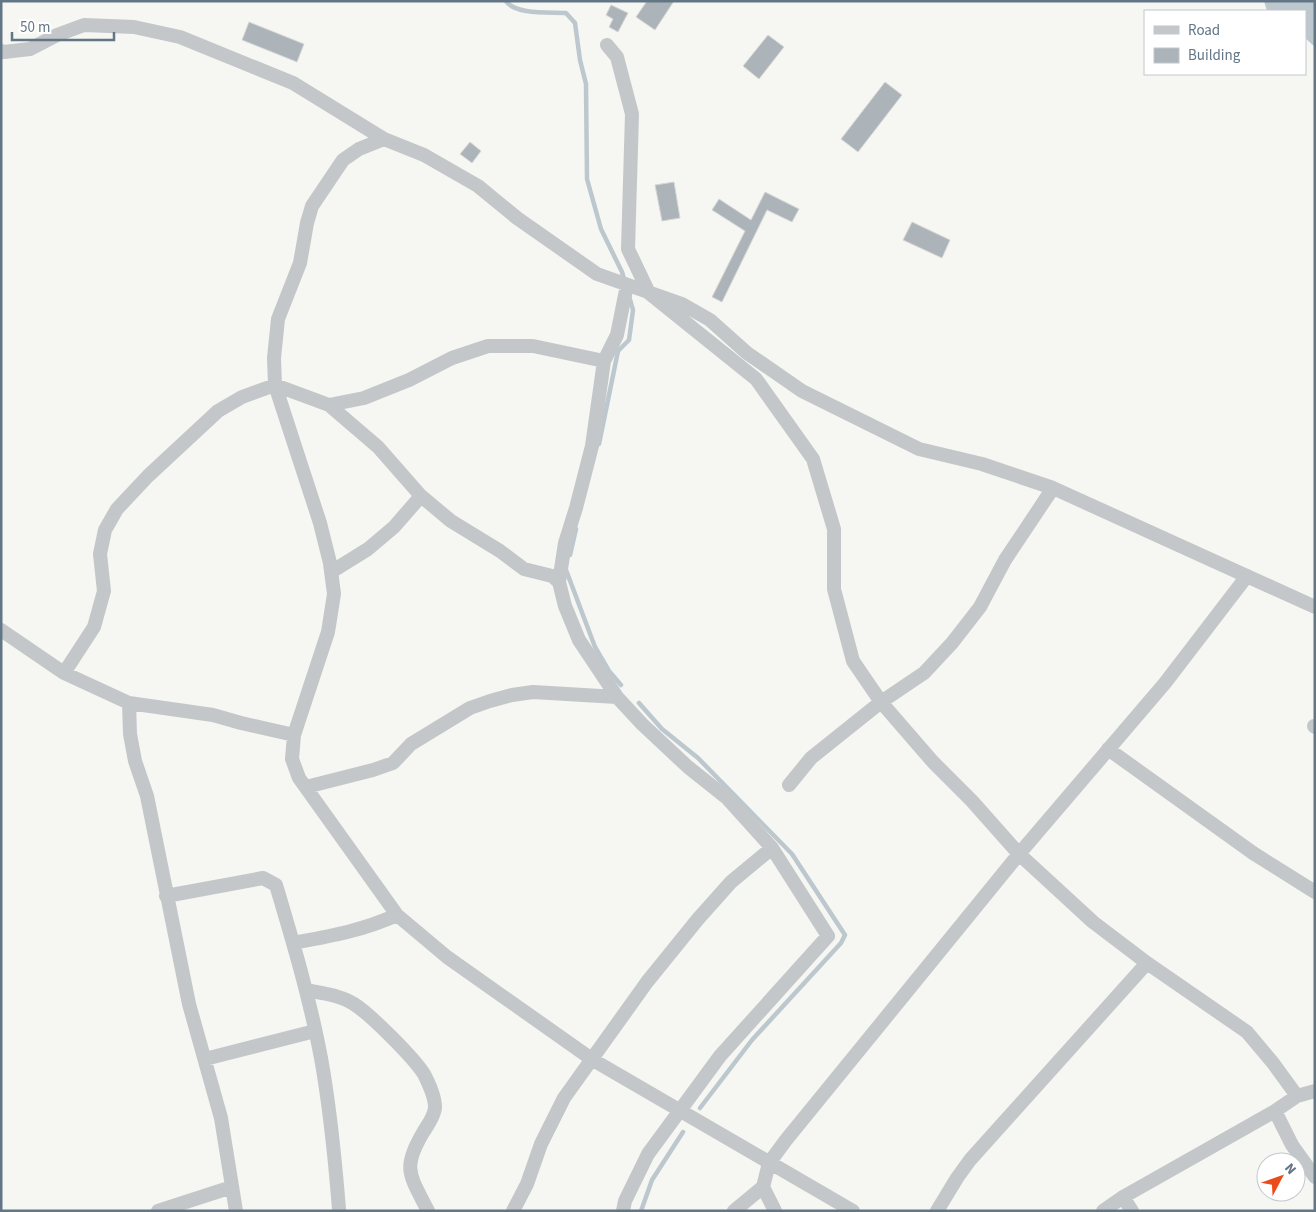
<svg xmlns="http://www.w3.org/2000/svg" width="1316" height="1212" font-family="'Source Sans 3',sans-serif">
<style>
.water{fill:#bcc8cd}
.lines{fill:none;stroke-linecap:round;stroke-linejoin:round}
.stream{stroke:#bcc8cd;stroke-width:4.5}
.building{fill:#acb4b9;stroke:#d7d7d5}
.street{stroke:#c3c7ca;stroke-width:14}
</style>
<rect width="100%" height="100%" fill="#f6f6f2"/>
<!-- water -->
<path class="water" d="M 1264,1 L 1315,1 L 1315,47 L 1305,38 L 1305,11 L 1267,11 Z"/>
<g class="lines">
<!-- stream -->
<path class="stream" d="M 506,1 C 515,15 550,12 566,13 L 575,23 L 580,60 L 586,84 L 587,179 L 601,229 L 622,272 L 625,282
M 599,444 L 618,351 L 629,340 L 633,310 L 629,296
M 570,555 L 576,529
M 566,570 L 595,647 L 609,671 L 621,685
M 639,703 L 662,729 L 698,758 L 792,854 L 845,935 L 841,943 L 752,1040 L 700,1108
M 641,1211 L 652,1180 L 683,1132"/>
</g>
<!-- building -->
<path class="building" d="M 647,1 L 674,1 L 655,30 L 636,17 Z
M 611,5 L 628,13 L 618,32 L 609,27 L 613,19 L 606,15 Z
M 249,22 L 304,44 L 297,62 L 242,40 Z
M 768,35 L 784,47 L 759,79 L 743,66 Z
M 885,82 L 902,95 L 858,152 L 841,139 Z
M 470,142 L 481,151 L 472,163 L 460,154 Z
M 674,182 L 680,218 L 662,221 L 655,185 Z
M 765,192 L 799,209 L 792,222 L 767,210 L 722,302 L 712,297 L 745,231 L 712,210 L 719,199 L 751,220 Z
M 912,222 L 950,240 L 942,258 L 903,240 Z"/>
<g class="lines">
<!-- street -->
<path class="street" d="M 607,45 L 617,57 L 632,114 L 628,249 L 649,293 L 756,379 L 813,459 L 834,529 L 834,589 L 853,661 L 881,702 L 933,762 L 972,801 L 1019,854 L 1093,922 L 1147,963 L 1247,1032 L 1273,1063 L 1297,1096
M 1,51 L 4,52 L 30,49 L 57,35 L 84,25 L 134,27 L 180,37 L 293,83 L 384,139 L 424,155 L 478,186 L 517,218 L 597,274 L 682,304 L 710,320 L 747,353 L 802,391 L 919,449 L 982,464 L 1053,488 L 1315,607
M 384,139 L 359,149 L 343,160 L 312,206 L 307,223 L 300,263 L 278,319 L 274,358 L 275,385 L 320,523 L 330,563 L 334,594 L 328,632 L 294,735 L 292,759 L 299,778 L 397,915 L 447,957 L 593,1060 L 853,1211
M 329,405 L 364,398 L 409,380 L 452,358 L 488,346 L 533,346 L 604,361
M 331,572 L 368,549 L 394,527 L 421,496
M 1,630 L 64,673 L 129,703 L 213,715 L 241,723 L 294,735
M 64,673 L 94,627 L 104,591 L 100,554 L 105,530 L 117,509 L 148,476 L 218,411 L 242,397 L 275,385 L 329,405 L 378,447 L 421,496 L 451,521 L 500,551 L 524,569 L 552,576 L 559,582
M 129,703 L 130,734 L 135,761 L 147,796 L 189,1004 L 221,1118 L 236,1211
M 1314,726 L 1315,727
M 1108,749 L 1253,853 L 1315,892
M 789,785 L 811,758 L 881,702 L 924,673 L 952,643 L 980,607 L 1005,560 L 1053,488
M 306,787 L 373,770 L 393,763 L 411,744 L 470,708 L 490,701 L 512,695 L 533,692 L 617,697
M 166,896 L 263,878 L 276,885 C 293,942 310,999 321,1058 C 330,1108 335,1159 339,1209
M 293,943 C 331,936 361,931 397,915
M 306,990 C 322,993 340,995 354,1004 C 371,1015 413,1057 424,1074 C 429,1084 435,1096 435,1107 C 435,1114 428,1125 424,1131 C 401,1169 410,1175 428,1211
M 205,1059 L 315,1031
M 1275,1111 L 1292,1145 L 1315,1177
M 763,1187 L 775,1211
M 1123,1197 L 1132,1211
M 158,1211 L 232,1187
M 513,1211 L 527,1184 L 541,1144 L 564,1098 L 647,982 L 698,919 L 731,882 L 772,848
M 623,1211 L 625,1201 L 648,1154 L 720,1056 L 828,936 L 772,848 L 727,798 L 688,767 L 642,724 L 617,697 L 579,640 L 565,606 L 559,582 L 565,543 L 576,508 L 592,446 L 604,361 L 617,335 L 627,285
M 734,1211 L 763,1187 L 769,1163 L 786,1140 L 1019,854 L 1165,683 L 1247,576
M 937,1211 L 957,1178 L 970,1160 L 1147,963
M 1103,1211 L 1123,1197 L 1275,1111 L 1297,1096 L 1315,1091"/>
</g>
<!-- border -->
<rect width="1316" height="1212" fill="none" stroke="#637685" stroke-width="5"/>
<!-- legend -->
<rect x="1144" y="10" width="162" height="65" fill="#ffffff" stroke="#c1c8ce"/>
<rect x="1154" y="26" width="25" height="8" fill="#c3c7ca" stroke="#c1c8ce"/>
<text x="1188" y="35" font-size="15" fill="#637685">Road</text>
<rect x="1154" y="48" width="25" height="15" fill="#acb4b9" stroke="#c1c8ce"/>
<text x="1188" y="60" font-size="15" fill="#637685">Building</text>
<!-- north arrow -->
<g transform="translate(1281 1177) rotate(49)"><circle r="24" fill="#ffffff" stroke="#c1c8ce"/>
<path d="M0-4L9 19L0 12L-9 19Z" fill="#ec4b1c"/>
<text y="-8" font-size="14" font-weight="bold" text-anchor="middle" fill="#637685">N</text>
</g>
<!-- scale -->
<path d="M12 32v8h102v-8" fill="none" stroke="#637685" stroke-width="2.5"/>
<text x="20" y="32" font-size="15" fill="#637685" stroke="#ffffff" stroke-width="4" paint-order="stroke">50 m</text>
</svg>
